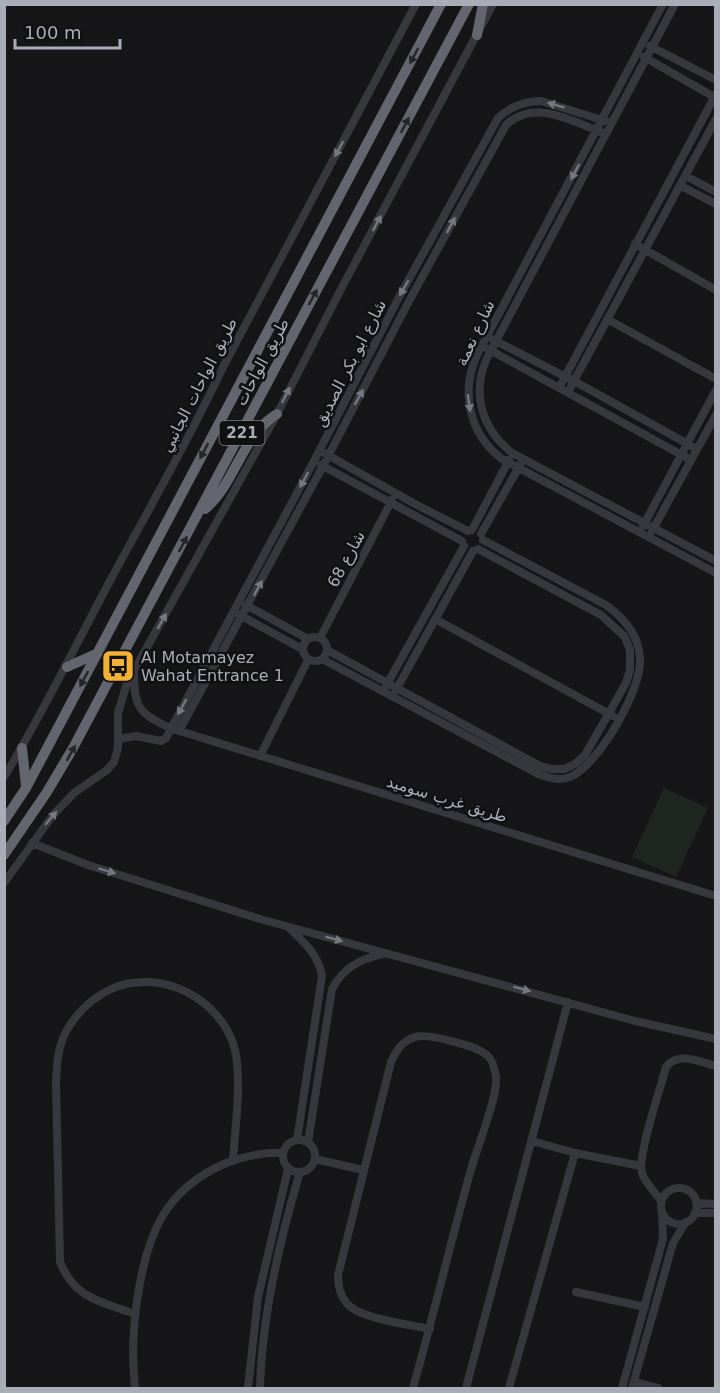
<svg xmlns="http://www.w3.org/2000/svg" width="720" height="1393" font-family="'DejaVu Sans',Vazirmatn,sans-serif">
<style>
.green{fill:#1e261f}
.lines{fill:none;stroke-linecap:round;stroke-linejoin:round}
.minor{stroke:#37383d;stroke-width:8}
.highway{stroke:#63666e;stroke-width:10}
.oneway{fill:#26262a}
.oneway2{fill:#757881}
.labels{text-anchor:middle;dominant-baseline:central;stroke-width:5;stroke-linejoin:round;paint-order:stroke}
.shield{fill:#111113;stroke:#7b7e86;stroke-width:1.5}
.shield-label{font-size:15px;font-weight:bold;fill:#a8adb8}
.street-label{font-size:16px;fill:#a8adb8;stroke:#111113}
.poi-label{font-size:16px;fill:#a8adb8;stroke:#111113;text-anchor:start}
</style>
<rect width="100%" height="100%" fill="#161618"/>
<!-- green -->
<path class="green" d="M 664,788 L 708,808 L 676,877 L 632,857 Z"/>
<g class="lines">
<!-- minor -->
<path class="minor" d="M 663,4 L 478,353 C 460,390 468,433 502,459 L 716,573
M 675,4 L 487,358 C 471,394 482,429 512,453 L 716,561
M 650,46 L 716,80
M 644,57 L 716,98
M 686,176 L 716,192
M 681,186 L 716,204
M 635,244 L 716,290
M 607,319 L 716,379
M 492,339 L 574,381 L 697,449
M 488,349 L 691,460
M 559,388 L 716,94
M 568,392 L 716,119
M 324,453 L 415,504 L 468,531
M 321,465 L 462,541
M 643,526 L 716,390
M 472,530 L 509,460
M 652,531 L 716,415
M 481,534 L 520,465
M 246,605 L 308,639
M 238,614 L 302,649
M 435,619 L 613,716
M303 649a12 12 0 1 1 24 0a12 12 0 1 1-24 0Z
M 320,638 L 392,500
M 327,650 L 540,766 L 552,769 L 564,769 L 575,764 L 585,755 L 626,683 L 630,670 L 630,650 L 625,637 L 601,615 L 478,549
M 322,659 L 538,774 C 549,778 559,781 570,777 C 598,766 643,688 640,658 C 639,635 624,618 606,605 L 483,540
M 134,674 C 134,708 140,714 170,728 L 716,896
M 386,686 L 464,546
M 396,690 L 473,551
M 179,731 L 323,466 L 408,303 L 506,125 C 535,97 575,123 606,134
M 118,739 L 136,736 L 161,741 L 166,738 L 314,461 L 398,299 L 498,118 C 511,106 524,101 541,101 L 612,123
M 260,756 L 308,660
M 4,777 C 43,713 75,646 110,581 C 148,510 189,440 223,367 L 416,4
M 32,843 L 88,865 L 260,919 L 635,1021 L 716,1039
M 4,883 L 53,815 L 74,793 L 107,770 L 114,762 L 118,748 L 118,713 L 127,683 L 277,414 L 340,291 L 493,4
M 289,928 C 305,943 318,954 322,976 L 297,1140
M283 1156a16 16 0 1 1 32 0a16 16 0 1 1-32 0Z
M 532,1141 L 575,1153 L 641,1166
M 308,1142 L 332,989 C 343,968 360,959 383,954
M 315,1159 L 363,1170
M661 1206a18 18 0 1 1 36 0a18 18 0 1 1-36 0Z
M 661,1201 C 655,1192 645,1183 642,1173 C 637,1156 661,1087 666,1067 C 678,1051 700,1062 716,1066
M 696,1203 L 716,1204
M 695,1213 L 716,1213
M 576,1292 L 645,1307
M 135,1314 C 100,1301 75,1299 60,1262 L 56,1082 C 57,1062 58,1042 70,1025 C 80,1010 94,997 111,989 C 161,967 222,999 235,1050 C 242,1081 235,1129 233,1160
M 634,1382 L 658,1388
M 135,1388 C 132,1360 133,1329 137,1301 C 146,1239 162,1191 224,1164 C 242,1157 263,1152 282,1153
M 248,1388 L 258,1297 L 288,1169
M 260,1388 C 262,1315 279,1242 300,1172
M 413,1388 C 433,1317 450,1245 470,1173 C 476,1150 498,1097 496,1077 C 495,1070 493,1061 488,1056 C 479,1046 427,1033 415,1037 C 402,1041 396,1051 391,1062 L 338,1275 C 338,1288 341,1300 352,1308 C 367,1319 410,1325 430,1329
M 466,1388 L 568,1002
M 509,1388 L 575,1153
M 622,1388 L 663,1239 L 662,1213
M 632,1388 L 673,1243 L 686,1222"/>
<!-- highway -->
<path class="highway" d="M 477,35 L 483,4
M 205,509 C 236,483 241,436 277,414
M 67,667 L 98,653
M 22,748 L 26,786
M 4,821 L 26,788 L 441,4
M 4,855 L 47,792 L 73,748 L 469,4"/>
</g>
<!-- one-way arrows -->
<defs><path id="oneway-solid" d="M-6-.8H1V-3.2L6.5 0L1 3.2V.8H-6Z" transform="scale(1.5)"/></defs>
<g class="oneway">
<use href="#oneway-solid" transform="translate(414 56) rotate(118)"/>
<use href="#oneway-solid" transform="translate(405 125) rotate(-62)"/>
<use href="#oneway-solid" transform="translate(313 297) rotate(-62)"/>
<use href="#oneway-solid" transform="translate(204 451) rotate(118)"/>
<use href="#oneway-solid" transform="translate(183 544) rotate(-62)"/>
<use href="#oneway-solid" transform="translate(84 679) rotate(118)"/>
<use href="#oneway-solid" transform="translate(71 753) rotate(-61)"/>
</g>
<g class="oneway2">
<use href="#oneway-solid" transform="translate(556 105) rotate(-163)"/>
<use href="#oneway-solid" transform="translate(339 149) rotate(118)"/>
<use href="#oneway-solid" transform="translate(575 172) rotate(118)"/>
<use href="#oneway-solid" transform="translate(377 223) rotate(-62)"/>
<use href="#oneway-solid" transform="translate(451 225) rotate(-62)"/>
<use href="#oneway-solid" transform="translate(404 288) rotate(120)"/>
<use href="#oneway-solid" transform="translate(286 395) rotate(-63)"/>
<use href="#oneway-solid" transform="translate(359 397) rotate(-62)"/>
<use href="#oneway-solid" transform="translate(469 403) rotate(82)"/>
<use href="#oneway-solid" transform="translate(304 480) rotate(118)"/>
<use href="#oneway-solid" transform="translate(258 588) rotate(-62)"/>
<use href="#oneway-solid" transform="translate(162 621) rotate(-61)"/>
<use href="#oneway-solid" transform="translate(182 707) rotate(119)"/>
<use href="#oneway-solid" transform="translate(51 818) rotate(-50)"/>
<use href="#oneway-solid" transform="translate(107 871) rotate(17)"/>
<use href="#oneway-solid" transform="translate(334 939) rotate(15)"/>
<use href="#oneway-solid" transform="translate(522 989) rotate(15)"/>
</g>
<!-- icons -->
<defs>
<symbol id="bus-square" viewBox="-11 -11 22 22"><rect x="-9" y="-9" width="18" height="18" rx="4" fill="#f2b134" stroke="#111113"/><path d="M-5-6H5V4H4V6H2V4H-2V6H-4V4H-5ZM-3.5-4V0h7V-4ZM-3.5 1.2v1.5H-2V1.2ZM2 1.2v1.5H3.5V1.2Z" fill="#111"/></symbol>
</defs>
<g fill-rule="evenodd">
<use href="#bus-square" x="99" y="647" width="38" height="38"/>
</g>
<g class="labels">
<!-- shield labels -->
<rect class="shield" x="219.5" y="421" width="45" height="24" rx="4.5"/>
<g class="shield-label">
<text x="242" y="433">221</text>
</g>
<!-- street labels -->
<g class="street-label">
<text transform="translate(475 333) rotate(-65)">شارع نعمة</text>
<text transform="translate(262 362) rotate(-62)">طريق الواحات</text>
<text transform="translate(350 363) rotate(-63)">شارع ابو بكر الصديق</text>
<text transform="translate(199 385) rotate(-63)">طريق الواحات الجانبي</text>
<text transform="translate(346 559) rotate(-62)">شارع 68</text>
<text transform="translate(447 799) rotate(17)">طريق غرب سوميد</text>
</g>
<!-- poi labels -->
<g class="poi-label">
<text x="141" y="657">Al Motamayez<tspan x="141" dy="18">Wahat Entrance 1</tspan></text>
</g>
</g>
<!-- border -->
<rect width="720" height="1393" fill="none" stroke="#a8adb8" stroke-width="12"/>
<!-- scale -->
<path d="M15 39v9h105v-9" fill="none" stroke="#a8adb8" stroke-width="3"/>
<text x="24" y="39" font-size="18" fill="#a8adb8" stroke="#111113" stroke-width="4.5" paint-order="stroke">100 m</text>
</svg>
